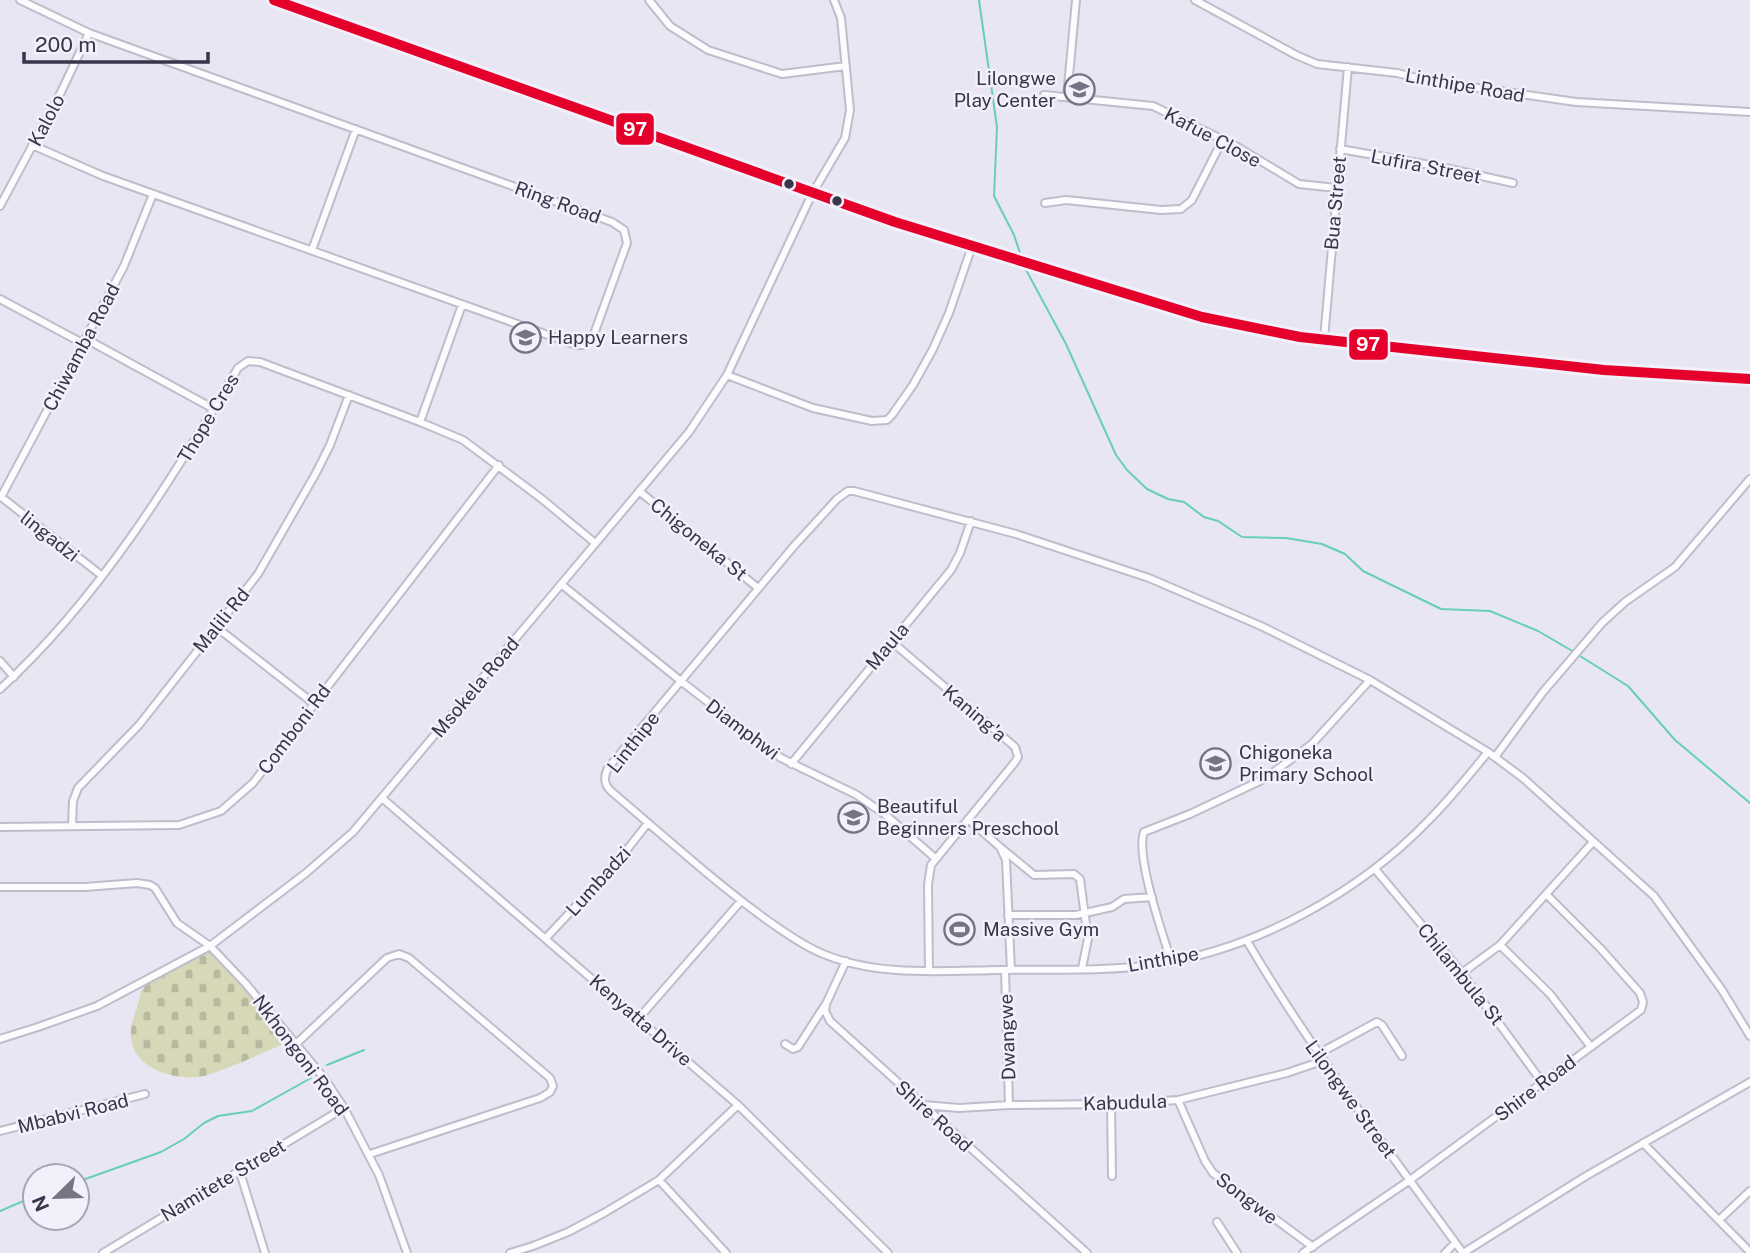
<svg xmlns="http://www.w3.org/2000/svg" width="1750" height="1253" font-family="'Public Sans',sans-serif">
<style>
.cemetery{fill:url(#cemetery-stones)}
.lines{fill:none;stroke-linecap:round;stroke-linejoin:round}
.stream{stroke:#67ceb7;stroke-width:2}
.minor-casing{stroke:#bfbdcc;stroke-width:10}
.trunk-casing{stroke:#c2b6c2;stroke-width:14}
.minor{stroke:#fcfbfd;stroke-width:6}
.trunk{stroke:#f2eaee;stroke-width:10}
.bus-1-casing{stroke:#f1f0fb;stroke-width:16}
.bus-1{stroke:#e4002b;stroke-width:10}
.bus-dot{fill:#39354b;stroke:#f1f0fb;stroke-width:2.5}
.labels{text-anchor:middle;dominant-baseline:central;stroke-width:5;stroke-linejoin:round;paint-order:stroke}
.poi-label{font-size:19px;fill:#39354b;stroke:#f1f0fb;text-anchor:start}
.street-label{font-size:19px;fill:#39354b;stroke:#f1f0fb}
.line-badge{stroke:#f1f0fb;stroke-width:2.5}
.badge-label{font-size:19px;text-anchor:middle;font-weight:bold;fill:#fff}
</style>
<defs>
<pattern id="cemetery-stones" width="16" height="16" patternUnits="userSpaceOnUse" patternTransform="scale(1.75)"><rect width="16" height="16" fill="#d6d8b8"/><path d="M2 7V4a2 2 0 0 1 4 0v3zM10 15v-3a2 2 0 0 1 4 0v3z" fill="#b8baa0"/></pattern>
</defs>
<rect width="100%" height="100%" fill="#e8e6f2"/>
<!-- cemetery -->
<path class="cemetery" d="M 208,951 L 248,993 L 288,1042 C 262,1053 235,1066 208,1075 C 181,1083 134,1071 131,1038 C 129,1023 139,1006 141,992 L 145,986 Z"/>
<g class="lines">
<!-- stream -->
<path class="stream" d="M 979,0 L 997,127 L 994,196 L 1014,235 L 1021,256
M 1025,268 L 1066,344 L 1116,455 L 1127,470 L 1147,489 L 1168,499 L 1184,502 L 1204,517 L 1218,521 L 1242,537 L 1286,538 L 1322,544 L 1345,554 L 1363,571 L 1441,609 L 1490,611 L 1538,631 L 1574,652
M 1580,656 L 1628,686 L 1675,740 L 1750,803
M 327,1065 L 364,1050
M 77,1182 L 161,1152 L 184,1139 L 204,1123 L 218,1116 L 252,1111 L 311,1078
M 0,1211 L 35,1196"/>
<defs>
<path id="minor" d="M 20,0 L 89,33 L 612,222 L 624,230 L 627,243 L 594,334 L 583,345 L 576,345 L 103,176 L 32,145
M 649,0 L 670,26 L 708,50 L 782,74 L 846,66
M 1195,0 L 1296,55 L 1317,64 L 1397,73 L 1429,81 L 1576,102 L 1750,112
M 1044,95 L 1153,106 L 1236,146 L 1299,184 L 1336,188
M 1067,97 L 1076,0
M 1340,149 L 1441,167 L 1513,183
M 1045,203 L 1066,200 L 1161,210 L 1181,209 L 1192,200 L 1223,139
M 0,206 L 61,92 L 89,33
M 312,250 L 356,129
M 0,299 L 84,344
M 86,339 L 214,409
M 1324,339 L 1348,67
M 727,375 L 813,408 L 872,421 L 887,420 L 892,415 L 913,385 L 933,349 L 949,313 L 972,246
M 420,422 L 462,305
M 639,491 L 758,588
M 0,496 L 101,575
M 1,497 L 124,266 L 153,194
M 561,584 L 682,682 L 781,758 L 857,795 L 887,816 L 935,858
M 215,626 L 313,703
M 891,641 L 1015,747 L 1018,757 L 1015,762 L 931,865 L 928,885 L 929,971
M 0,661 L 14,677
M 0,689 C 98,600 171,481 238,368 L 248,361 L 260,362 L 420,422 L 463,440 L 542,499 L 595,543
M 1488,752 C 1469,775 1450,799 1429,820 C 1359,893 1258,948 1158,964 C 1106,972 1051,969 999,970 C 941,971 876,977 821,953 C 802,945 784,932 767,920 C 713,881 663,835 612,792 C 604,785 603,778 608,768 L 794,546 L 837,499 L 848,491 L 854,491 L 1016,534 L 1149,578 L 1261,626 L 1370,680 L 1488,752 L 1523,778 L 1654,896 L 1722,990 L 1750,1036
M 1495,757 L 1543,692 L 1602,623 L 1625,602 L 1675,567 L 1750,479
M 791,764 L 951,570 L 960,553 L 971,521
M 382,798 L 738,1105 L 888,1253
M 968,819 L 1000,847 L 1006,860 L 1011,970
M 72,826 L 73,801 L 78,788 L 139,725 L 258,574 L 316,473 L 330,445 L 349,395
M 0,827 L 179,825 L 221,811 L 253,783 L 499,465
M 1000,847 L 1034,875 L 1074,874 L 1080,879 L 1088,939 L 1082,968
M 1375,869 L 1462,973 L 1542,1082
M 0,887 L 85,887 L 137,883 L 150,885 L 155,888 L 177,923 L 210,946 L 246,984 L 324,1078 L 344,1108 L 379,1175 L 407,1253
M 1008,915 L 1076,915 L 1112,907 L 1124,899 L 1152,897
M 546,938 L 618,861 L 648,823
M 1247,941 C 1311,1050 1388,1150 1463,1253
M 1500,945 L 1550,994 L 1591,1047
M 846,961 L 826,1004 L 825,1011 L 830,1021 L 1087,1253
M 1171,961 C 1163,935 1135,855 1144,832 L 1190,814 L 1264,779 L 1312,744 L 1370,680
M 1005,970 L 1009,1105
M 1462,973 L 1500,945 L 1593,842
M 639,1018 L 741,901
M 0,1039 L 38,1027 L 97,1006 L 210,946 L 306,873 L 353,832 L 689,432 L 727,375 L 812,194 L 845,138 L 850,110 L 841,18 L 834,0
M 296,1044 L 387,958 L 399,954 L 409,958 L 550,1078 L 553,1086 L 550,1092 L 540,1098 L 370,1154
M 785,1044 L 793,1049 L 798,1047 L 825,1005
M 1318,1054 L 1377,1022 L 1382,1025 L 1402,1056
M 1178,1100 L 1205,1161 L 1213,1173 L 1313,1247
M 1111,1104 L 1112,1176
M 924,1105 L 959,1108 L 1009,1105 L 1111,1104 L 1178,1100 L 1287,1073 L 1322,1061
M 0,1131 L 145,1094
M 1643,1143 L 1750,1252
M 239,1169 L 265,1253
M 659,1180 L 726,1253
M 1719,1220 L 1750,1191
M 1217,1222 L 1237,1253
M 103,1253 L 344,1108
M 510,1253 L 533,1246 L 568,1232 L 604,1213 L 659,1180 L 738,1105
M 1303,1253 L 1410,1180 L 1641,1010 L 1643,1002 L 1640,993 L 1601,949 L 1547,895
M 1445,1253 L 1455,1243
M 1463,1253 L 1586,1176 L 1750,1082"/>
<path id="trunk" d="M 274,0 L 895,222 L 1202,317 L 1300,337 L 1604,370 L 1750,379"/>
</defs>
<!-- minor casing -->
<use href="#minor" class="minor-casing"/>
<!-- trunk casing -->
<use href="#trunk" class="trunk-casing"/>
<!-- minor -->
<use href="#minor" class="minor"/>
<!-- trunk -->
<use href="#trunk" class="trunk"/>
<defs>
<path id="bus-1" d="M 274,0 L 895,222 L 1202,317 L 1300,337 L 1604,370 L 1750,379"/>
</defs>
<!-- bus-1 casing -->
<use href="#bus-1" class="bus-1-casing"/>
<!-- bus-1 -->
<use href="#bus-1" class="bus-1"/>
</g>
<!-- icons -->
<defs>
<symbol id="school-ring" viewBox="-11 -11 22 22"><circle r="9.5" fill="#f1f0fb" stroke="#767385" stroke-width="1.5"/><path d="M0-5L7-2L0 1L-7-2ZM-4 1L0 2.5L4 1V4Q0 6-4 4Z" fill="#767385"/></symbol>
<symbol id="stadium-ring" viewBox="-11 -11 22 22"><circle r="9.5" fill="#f1f0fb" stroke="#767385" stroke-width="1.5"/><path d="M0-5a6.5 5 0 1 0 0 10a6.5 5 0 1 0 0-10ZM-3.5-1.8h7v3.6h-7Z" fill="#767385"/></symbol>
</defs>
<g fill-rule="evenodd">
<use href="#school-ring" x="1062" y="72" width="35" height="35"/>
<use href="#school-ring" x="508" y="320" width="35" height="35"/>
<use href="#school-ring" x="1198" y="746" width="35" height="35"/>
<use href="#school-ring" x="836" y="800" width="35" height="35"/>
<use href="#stadium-ring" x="942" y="912" width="35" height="35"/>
</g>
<!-- markers -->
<g class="bus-dot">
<circle cx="789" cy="184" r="6"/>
<circle cx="837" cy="201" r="6"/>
</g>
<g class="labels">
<!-- poi labels -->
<g class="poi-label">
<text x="1056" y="78" text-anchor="end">Lilongwe<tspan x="1056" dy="22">Play Center</tspan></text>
<text x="548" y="337">Happy Learners</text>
<text x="1239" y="752">Chigoneka<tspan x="1239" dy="22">Primary School</tspan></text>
<text x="877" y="806">Beautiful<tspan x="877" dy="22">Beginners Preschool</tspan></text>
<text x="983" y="929">Massive Gym</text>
</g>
<!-- street labels -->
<g class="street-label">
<text transform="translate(1465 85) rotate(10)">Linthipe Road</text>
<text transform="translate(46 120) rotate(-62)">Kalolo</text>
<text transform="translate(1213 137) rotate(28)">Kafue Close</text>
<text transform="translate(1426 166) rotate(11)">Lufira Street</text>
<text transform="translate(558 202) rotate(20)">Ring Road</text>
<text transform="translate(1335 203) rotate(-85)">Bua Street</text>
<text transform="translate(81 347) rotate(-62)">Chiwamba Road</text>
<text transform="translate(208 418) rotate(-59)">Thope Cres</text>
<text transform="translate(50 536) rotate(38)">lingadzi</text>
<text transform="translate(699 539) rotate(39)">Chigoneka St</text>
<text transform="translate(221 620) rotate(-51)">Malili Rd</text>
<text transform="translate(887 646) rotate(-50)">Maula</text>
<text transform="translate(475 687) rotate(-50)">Msokela Road</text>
<text transform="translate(975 713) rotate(40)">Kaning'a</text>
<text transform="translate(294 729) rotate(-53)">Comboni Rd</text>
<text transform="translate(743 729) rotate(37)">Diamphwi</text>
<text transform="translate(633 742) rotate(-52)">Linthipe</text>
<text transform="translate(598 881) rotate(-48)">Lumbadzi</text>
<text transform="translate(1163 959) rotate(-10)">Linthipe</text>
<text transform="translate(1461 974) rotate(51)">Chilambula St</text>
<text transform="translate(641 1020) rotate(41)">Kenyatta Drive</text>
<text transform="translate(1007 1037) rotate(-92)">Dwangwe</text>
<text transform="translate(301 1055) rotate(53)">Nkhongoni Road</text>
<text transform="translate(1535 1088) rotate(-37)">Shire Road</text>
<text transform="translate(1351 1099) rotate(54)">Lilongwe Street</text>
<text transform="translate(1125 1102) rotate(-2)">Kabudula</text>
<text transform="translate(73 1113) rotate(-14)">Mbabvi Road</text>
<text transform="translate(934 1116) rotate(42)">Shire Road</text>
<text transform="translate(223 1180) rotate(-31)">Namitete Street</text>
<text transform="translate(1247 1198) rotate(37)">Songwe</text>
</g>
</g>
<g class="line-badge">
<rect x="615" y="112" width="40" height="34" rx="7" fill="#e4002b"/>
<rect x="1348" y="328" width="41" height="33" rx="7" fill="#e4002b"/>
</g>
<g class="badge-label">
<text x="635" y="136">97</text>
<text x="1368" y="351">97</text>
</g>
<!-- north arrow -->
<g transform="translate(56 1197) rotate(247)"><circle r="33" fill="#f1f0fb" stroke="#a7a5b5" stroke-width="2"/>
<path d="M0-5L12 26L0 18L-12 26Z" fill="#767385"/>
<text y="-10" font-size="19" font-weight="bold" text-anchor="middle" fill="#39354b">N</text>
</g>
<!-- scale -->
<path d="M24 52v10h184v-10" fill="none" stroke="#39354b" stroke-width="3.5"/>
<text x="35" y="52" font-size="21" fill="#39354b" stroke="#f1f0fb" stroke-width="5" paint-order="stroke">200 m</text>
</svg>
